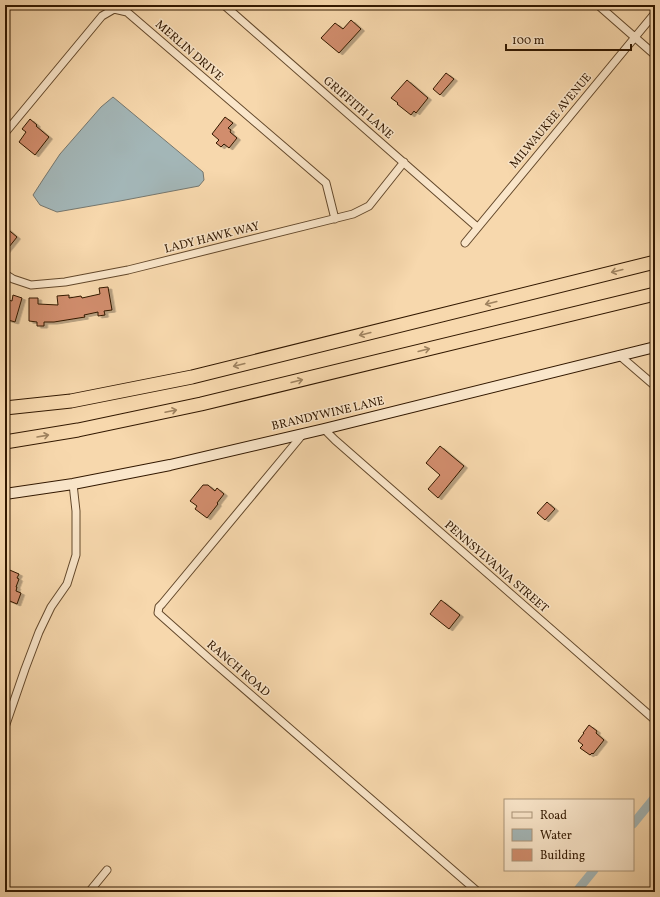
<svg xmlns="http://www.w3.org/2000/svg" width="660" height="897" font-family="Vollkorn,serif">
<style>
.water{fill:#a3b6b7;stroke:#76776e}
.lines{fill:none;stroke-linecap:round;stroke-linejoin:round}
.canal{stroke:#a3b6b7;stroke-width:9}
.building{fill:#d18d6d;stroke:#321800;filter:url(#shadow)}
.street-casing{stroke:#63482b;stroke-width:9}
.secondary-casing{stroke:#321800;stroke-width:12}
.highway-casing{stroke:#321800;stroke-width:15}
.street{stroke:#fae6ca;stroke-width:7}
.secondary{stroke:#fae6ca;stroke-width:10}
.highway{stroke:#f7d8ad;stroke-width:13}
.oneway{stroke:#9e825f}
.labels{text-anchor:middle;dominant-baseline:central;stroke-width:3;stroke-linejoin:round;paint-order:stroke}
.street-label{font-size:12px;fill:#321800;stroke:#fae6ca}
</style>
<defs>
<filter id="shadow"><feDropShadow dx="3.5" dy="2" stdDeviation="0" flood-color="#0004"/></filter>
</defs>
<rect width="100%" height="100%" fill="#f7d8ad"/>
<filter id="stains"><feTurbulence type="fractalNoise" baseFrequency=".005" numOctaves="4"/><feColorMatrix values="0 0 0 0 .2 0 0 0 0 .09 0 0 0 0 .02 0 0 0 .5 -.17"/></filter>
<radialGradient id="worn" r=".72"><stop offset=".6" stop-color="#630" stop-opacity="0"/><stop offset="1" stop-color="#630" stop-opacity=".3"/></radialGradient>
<!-- water -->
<path class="water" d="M 113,97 L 203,172 L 204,180 L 199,186 L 120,201 L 57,212 L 40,205 L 33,195 L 44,178 L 60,154 L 101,107 Z"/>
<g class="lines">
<!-- canal -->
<path class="canal" d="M 633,824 L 655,797
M 576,892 L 594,870"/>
</g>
<!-- building -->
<path class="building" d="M 351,20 L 361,29 L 339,53 L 321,38 L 335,23 L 343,29 Z
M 446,73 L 454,79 L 440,95 L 433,89 Z
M 407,80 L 428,98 L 416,113 L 414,111 L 411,115 L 397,104 L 398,103 L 391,98 Z
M 225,117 L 233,123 L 228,128 L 231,130 L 230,132 L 237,138 L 229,148 L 224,144 L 221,147 L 216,143 L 219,140 L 212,134 Z
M 30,119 L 37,125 L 36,126 L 49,137 L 35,155 L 19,142 L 26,132 L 22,129 Z
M 5,227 L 17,237 L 5,252 Z
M 108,287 L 112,310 L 104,311 L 105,315 L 98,316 L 98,312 L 84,315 L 85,317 L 54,322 L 44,322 L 44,326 L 37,326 L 37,322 L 29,321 L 29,298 L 38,298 L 38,304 L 58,305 L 57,296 L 69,295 L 69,298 L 81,296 L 82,298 L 100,294 L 99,288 Z
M 13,295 L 22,298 L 15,322 L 5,319 L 5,299 L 12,301 Z
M 440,446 L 464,466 L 438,498 L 428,489 L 440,475 L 426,463 Z
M 203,485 L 208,485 L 215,491 L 217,488 L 224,494 L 217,503 L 218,504 L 207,518 L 195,509 L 197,506 L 190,501 Z
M 547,502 L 555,509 L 545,520 L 537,513 Z
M 5,568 L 19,574 L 17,578 L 19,579 L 16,587 L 17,587 L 16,591 L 21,593 L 17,604 L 5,599 Z
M 441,600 L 460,615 L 449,629 L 430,614 Z
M 589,725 L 597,731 L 596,733 L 604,740 L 593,754 L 592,753 L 590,755 L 580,748 L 583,745 L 578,741 L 584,733 L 583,733 Z"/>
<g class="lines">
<defs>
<path id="street" d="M 224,5 L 477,227
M 598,5 L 655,55
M 5,133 L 102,16 L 114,9 L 127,12 L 326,183 L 335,219
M 465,243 L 655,13
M 5,274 L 13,279 L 31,285 L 65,282 L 128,270 L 353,214 L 369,206 L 404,162
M 619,355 L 655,386
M 324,429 L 335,440 L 655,720
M 303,434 L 162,604 L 159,607 L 158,613 L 212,661 L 478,892
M 5,727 L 25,669 L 39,632 L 51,607 L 67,584 L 76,555 L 76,511 L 73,484
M 89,892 L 107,870"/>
<path id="secondary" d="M 5,494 L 73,484 L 170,465 L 324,429 L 655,347"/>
<path id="highway" d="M 5,408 L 71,401 L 192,377 L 655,262
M 5,442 L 78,430 L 201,404 L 655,294"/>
</defs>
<!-- street casing -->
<use href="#street" class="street-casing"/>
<!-- secondary casing -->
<use href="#secondary" class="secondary-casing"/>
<!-- highway casing -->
<use href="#highway" class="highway-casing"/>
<!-- street -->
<use href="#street" class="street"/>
<!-- secondary -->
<use href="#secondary" class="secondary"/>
<!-- highway -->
<use href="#highway" class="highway"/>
</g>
<!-- one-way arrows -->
<defs><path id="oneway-shaft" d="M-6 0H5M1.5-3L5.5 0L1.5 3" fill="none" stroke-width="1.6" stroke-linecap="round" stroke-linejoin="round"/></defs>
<g class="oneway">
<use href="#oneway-shaft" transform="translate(617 271) rotate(166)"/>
<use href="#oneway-shaft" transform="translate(491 303) rotate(166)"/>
<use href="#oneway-shaft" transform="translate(365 334) rotate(166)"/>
<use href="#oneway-shaft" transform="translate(424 350) rotate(-14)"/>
<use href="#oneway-shaft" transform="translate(239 365) rotate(166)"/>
<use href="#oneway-shaft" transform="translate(297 381) rotate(-14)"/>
<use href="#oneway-shaft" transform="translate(171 411) rotate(-12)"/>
<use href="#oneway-shaft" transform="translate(43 436) rotate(-10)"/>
</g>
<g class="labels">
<!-- street labels -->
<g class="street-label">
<text transform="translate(189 51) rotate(41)">MERLIN DRIVE</text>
<text transform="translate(358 108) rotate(41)">GRIFFITH LANE</text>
<text transform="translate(551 121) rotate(-50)">MILWAUKEE AVENUE</text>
<text transform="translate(212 238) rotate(-14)">LADY HAWK WAY</text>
<text transform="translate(328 414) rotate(-13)">BRANDYWINE LANE</text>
<text transform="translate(496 567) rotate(41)">PENNSYLVANIA STREET</text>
<text transform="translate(238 669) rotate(41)">RANCH ROAD</text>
</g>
</g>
<!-- margin -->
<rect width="660" height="897" fill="none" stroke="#f7d8ad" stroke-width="20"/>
<rect x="6" y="6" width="648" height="885" fill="none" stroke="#321800" stroke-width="2"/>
<rect x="10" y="10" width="640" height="877" fill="none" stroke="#321800"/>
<!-- legend -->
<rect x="504" y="799" width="130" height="72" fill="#fae6ca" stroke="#aa9479"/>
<rect x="512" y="812" width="20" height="6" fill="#fae6ca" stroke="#aa9479"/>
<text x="540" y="819" font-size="12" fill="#321800">Road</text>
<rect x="512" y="829" width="20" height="12" fill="#a3b6b7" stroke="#aa9479"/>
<text x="540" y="839" font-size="12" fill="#321800">Water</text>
<rect x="512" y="849" width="20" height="12" fill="#d18d6d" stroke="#aa9479"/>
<text x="540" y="859" font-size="12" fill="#321800">Building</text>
<!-- scale -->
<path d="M506 44v6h125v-6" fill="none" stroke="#321800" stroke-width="2"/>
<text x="512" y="44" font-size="12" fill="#321800" stroke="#fae6ca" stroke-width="3" paint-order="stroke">100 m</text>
<rect width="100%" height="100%" filter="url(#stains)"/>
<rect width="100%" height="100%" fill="url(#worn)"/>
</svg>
